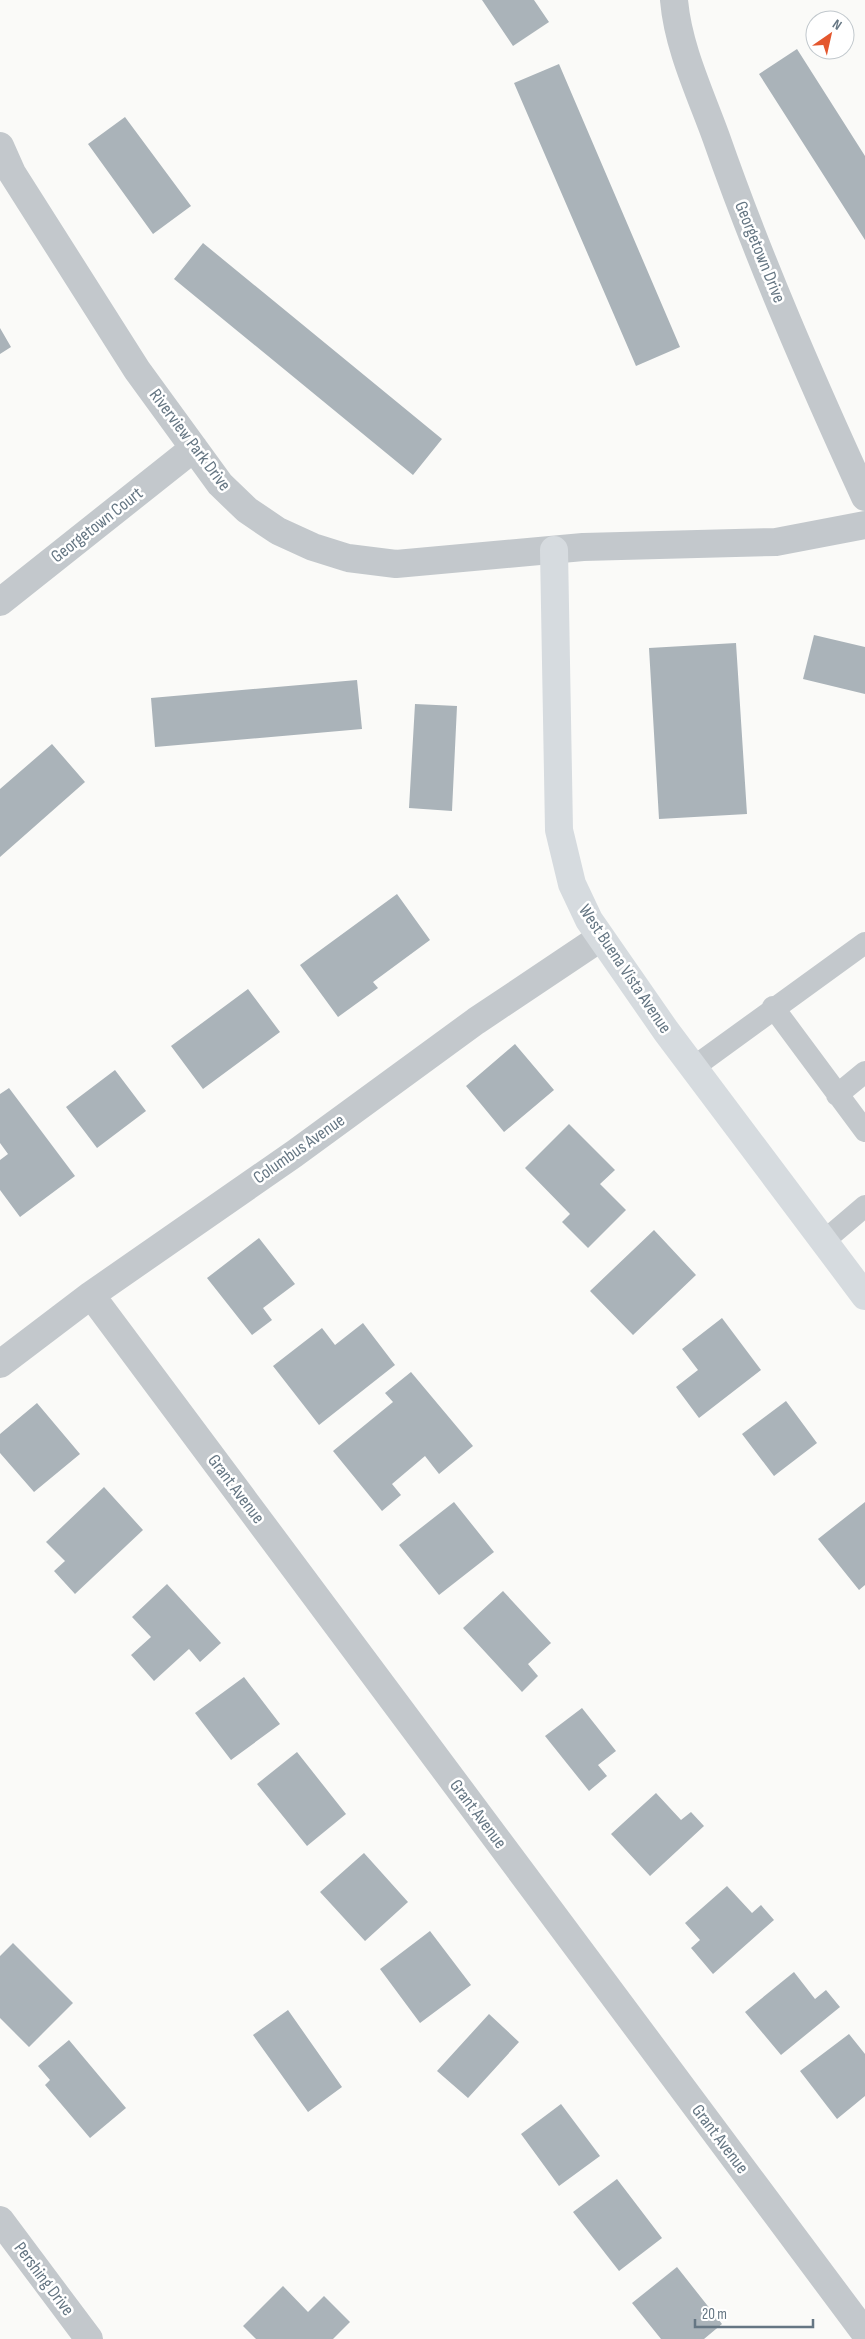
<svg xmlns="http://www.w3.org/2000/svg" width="865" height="2339" font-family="'Sofia Sans Condensed',sans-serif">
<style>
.building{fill:#aab3b9}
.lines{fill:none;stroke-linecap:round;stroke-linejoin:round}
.lane{stroke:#c3c8cc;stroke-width:22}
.street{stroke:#c3c8cc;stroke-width:28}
.secondary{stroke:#d6dbdf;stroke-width:28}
.labels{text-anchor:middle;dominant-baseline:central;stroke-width:5;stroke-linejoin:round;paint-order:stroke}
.street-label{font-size:18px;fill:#657683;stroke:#fff}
</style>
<rect width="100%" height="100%" fill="#fafaf8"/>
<!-- building -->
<path class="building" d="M 482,0 L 534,0 L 549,22 L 513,46 Z
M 797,49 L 865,156 L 865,240 L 759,74 Z
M 559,64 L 680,347 L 636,366 L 514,83 Z
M 125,117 L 191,206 L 153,234 L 88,144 Z
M 203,243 L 442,439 L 413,475 L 174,279 Z
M 0,328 L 11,347 L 0,354 Z
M 814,635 L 865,647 L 865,694 L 803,679 Z
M 736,643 L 747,814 L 659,819 L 649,648 Z
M 357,680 L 362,729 L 155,747 L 151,698 Z
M 415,704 L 457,706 L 452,811 L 409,808 Z
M 52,744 L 85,782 L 0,857 L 0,789 Z
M 397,894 L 430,940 L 373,982 L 378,988 L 338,1017 L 300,965 Z
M 248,989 L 280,1032 L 203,1089 L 171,1046 Z
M 515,1044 L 554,1090 L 504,1132 L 466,1086 Z
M 115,1070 L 146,1111 L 97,1148 L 66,1107 Z
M 9,1088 L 75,1176 L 20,1217 L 0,1190 L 0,1160 L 8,1154 L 0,1143 L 0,1094 Z
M 569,1124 L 615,1170 L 600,1184 L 626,1210 L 588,1248 L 562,1222 L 570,1214 L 525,1168 Z
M 654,1230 L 696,1275 L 633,1335 L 590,1291 Z
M 259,1238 L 295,1284 L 263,1308 L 272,1320 L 252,1335 L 207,1278 Z
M 722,1318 L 761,1370 L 699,1418 L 676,1387 L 698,1370 L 682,1349 Z
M 363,1323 L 395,1365 L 319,1425 L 273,1366 L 322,1328 L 335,1345 Z
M 411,1372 L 473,1446 L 439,1474 L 425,1456 L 392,1484 L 401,1495 L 382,1511 L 333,1451 L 393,1402 L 385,1393 Z
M 786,1401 L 817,1443 L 774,1476 L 742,1434 Z
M 37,1403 L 80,1454 L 34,1492 L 0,1453 L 0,1434 Z
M 104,1487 L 143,1530 L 75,1594 L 54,1571 L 65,1561 L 46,1542 Z
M 454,1502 L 494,1552 L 439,1595 L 399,1545 Z
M 865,1502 L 865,1585 L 859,1590 L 818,1539 Z
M 167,1584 L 221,1643 L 200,1662 L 189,1649 L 154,1681 L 131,1655 L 151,1637 L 132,1617 Z
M 503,1591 L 551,1643 L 528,1664 L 538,1676 L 522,1692 L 463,1628 Z
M 244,1677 L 280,1724 L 231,1760 L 195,1713 Z
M 582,1708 L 616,1751 L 598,1765 L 607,1776 L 589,1791 L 545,1736 Z
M 297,1752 L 346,1814 L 307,1846 L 257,1784 Z
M 656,1793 L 681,1820 L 691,1812 L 704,1826 L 650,1876 L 611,1834 Z
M 364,1853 L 408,1902 L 365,1941 L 320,1892 Z
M 727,1886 L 752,1913 L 761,1905 L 774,1920 L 713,1974 L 691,1948 L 700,1940 L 685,1923 Z
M 430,1931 L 471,1985 L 420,2023 L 380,1969 Z
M 13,1943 L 73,2003 L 29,2047 L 0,2018 L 0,1956 Z
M 794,1972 L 815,1999 L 826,1990 L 840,2007 L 781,2055 L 745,2012 Z
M 288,2010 L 342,2087 L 308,2112 L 253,2035 Z
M 489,2014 L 519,2042 L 468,2098 L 437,2071 Z
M 849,2034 L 865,2054 L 865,2096 L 837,2119 L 800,2071 Z
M 69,2040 L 126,2108 L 90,2138 L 45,2085 L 50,2080 L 38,2066 Z
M 561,2104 L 600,2156 L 559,2186 L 521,2134 Z
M 617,2179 L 662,2238 L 619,2271 L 573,2212 Z
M 677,2267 L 722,2324 L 704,2339 L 661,2339 L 632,2303 Z
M 283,2286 L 308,2312 L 324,2296 L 350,2322 L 333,2339 L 256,2339 L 243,2326 Z"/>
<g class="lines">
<!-- lane -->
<path class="lane" d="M 773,1007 L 865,1131
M 694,1067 L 865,943
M 837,1095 L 865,1072
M 824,1241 L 865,1206"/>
<!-- street -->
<path class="street" d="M 674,0 C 678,47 700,93 716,137 C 759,260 811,379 865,497
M 0,146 L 12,173 L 137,370 L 220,484 L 247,510 L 278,531 L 313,547 L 348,558 L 396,564 L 583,547 L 776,542 L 865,525
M 0,602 L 194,448
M 91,1295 L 865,2333
M 0,1364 L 91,1295 L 294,1154 L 476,1021 L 600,938
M 0,2220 L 89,2339"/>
<!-- secondary -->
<path class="secondary" d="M 554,550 L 559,830 L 572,884 L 589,920 L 666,1031 L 865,1296"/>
</g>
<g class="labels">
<!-- street labels -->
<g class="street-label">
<text transform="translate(760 252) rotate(68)">Georgetown Drive</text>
<text transform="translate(190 440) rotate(53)">Riverview Park Drive</text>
<text transform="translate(97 525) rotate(-38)">Georgetown Court</text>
<text transform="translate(625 969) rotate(56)">West Buena Vista Avenue</text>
<text transform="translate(299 1149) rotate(-35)">Columbus Avenue</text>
<text transform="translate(236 1489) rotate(53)">Grant Avenue</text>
<text transform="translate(478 1814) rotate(53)">Grant Avenue</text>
<text transform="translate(720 2139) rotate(53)">Grant Avenue</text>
<text transform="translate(44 2279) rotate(53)">Pershing Drive</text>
</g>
</g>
<!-- north arrow -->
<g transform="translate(830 35) rotate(34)"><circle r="24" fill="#ffffff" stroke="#c1c8cd"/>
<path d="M0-4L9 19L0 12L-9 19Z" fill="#e4572e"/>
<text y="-8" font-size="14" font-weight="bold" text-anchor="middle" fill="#657683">N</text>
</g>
<!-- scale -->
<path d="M695 2319v8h118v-8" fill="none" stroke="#657683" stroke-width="2.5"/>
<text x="702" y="2319" font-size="15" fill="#657683" stroke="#ffffff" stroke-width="4" paint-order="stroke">20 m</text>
</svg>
